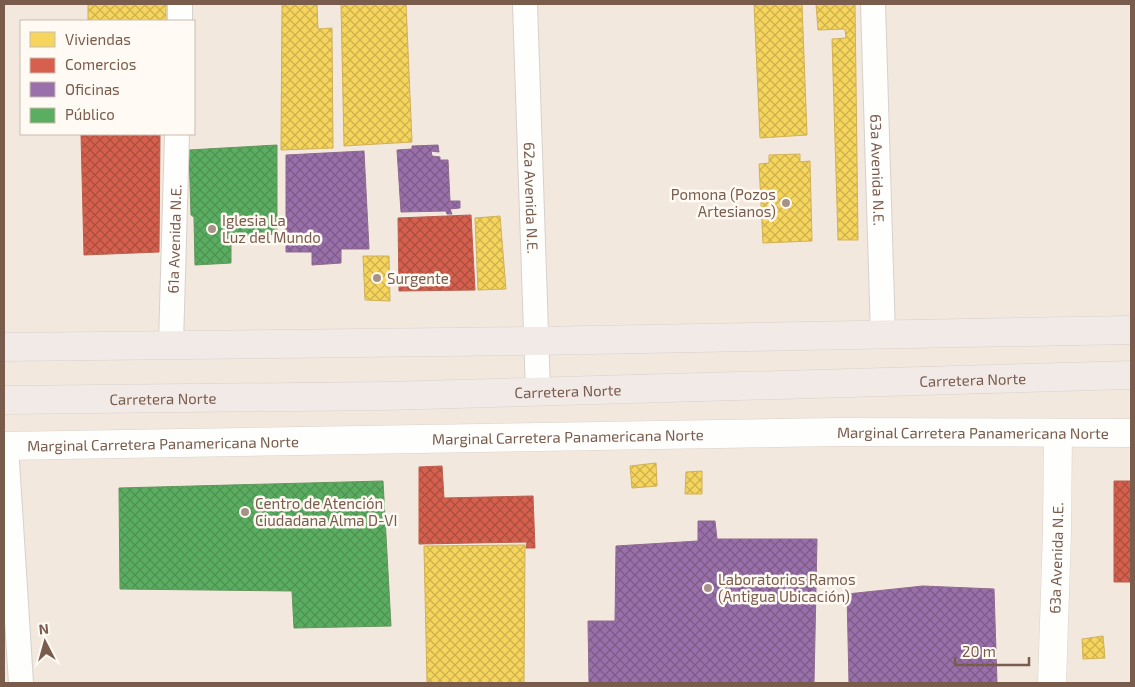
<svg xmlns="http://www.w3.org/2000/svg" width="1135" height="687" font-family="'Exo 2',sans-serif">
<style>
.residential{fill:#f2e8de;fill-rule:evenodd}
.homes{fill:url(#homes-cross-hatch);stroke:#d1b158}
.shops{fill:url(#shops-cross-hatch);stroke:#ba5f4d}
.offices{fill:url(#offices-cross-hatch);stroke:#906a8f}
.public{fill:url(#public-cross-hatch);stroke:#64955b}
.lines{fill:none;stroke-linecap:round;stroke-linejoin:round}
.street-casing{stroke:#d7d1cb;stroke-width:26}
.secondary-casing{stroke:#d9d2cb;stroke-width:29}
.highway-casing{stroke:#dad1cc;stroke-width:29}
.street{stroke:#fefefd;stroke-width:24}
.secondary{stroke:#fefefd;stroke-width:28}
.highway{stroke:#f2eae7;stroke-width:28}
.poi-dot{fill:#a69286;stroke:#fffaf3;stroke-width:2}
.labels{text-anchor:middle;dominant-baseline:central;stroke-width:5;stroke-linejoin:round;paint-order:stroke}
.street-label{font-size:15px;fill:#7a5c4d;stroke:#fffaf3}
.poi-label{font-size:15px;fill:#7a5c4d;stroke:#fffaf3;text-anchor:start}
</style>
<defs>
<pattern id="homes-cross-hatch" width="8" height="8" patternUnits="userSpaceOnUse" patternTransform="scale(1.25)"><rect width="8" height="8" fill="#f6d55c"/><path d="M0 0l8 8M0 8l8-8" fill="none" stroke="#ccb04e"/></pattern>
<pattern id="shops-cross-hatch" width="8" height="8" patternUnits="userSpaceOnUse" patternTransform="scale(1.25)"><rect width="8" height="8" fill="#d6604d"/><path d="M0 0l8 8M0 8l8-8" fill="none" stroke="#aa4f40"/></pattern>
<pattern id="offices-cross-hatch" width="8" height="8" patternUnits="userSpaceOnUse" patternTransform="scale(1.25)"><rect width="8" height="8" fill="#9970ab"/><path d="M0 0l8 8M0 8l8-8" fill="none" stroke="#7c5b86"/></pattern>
<pattern id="public-cross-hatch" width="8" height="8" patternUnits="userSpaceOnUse" patternTransform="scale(1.25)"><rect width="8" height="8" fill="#5aae61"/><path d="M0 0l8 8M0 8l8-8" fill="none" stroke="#4f9152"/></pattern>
</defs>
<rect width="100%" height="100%" fill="#f9f5f0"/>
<!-- residential -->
<path class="residential" d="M 4,4 L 1131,4 L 1131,683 L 4,683 ZM 21,21 L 194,21 L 194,134 L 21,134 Z"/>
<!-- homes -->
<path class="homes" d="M 104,4 L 166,4 L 166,21 L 88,21 L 88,5 Z
M 282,4 L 317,4 L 318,29 L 332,28 L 333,148 L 281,150 Z
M 341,4 L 406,4 L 412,142 L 344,146 Z
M 754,4 L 802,4 L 807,135 L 760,138 Z
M 816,4 L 855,4 L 858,240 L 838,240 L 832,39 L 846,38 L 845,29 L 818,30 Z
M 800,154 L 800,162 L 810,161 L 812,241 L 763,243 L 759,164 L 769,163 L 769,155 Z
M 500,216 L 506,289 L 478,290 L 475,218 Z
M 363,256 L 389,256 L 390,301 L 365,300 Z
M 656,463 L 657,486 L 632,488 L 630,466 Z
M 702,471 L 702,494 L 685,494 L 686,472 Z
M 525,545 L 524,683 L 427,683 L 424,546 Z
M 1103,636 L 1105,658 L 1083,659 L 1082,639 Z"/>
<!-- shops -->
<path class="shops" d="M 81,134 L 160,134 L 159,252 L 84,255 Z
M 471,215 L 475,290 L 399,291 L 398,218 Z
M 442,466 L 444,498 L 533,496 L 535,548 L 526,548 L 527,542 L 419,544 L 419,467 Z
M 1114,481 L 1131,481 L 1131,582 L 1114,582 Z"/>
<!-- offices -->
<path class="offices" d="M 438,145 L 439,152 L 431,151 L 432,156 L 440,157 L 440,160 L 448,160 L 450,201 L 460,201 L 460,208 L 450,209 L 452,214 L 447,214 L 446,211 L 401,212 L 397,150 L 412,149 L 412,146 Z
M 364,151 L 369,249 L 341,249 L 341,263 L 312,265 L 312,252 L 286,252 L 286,155 Z
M 698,521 L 715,521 L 717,539 L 817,539 L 814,683 L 589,683 L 588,621 L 615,621 L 616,546 L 698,541 Z
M 923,586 L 994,589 L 997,683 L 849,683 L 847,594 Z"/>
<!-- public -->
<path class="public" d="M 277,145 L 277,234 L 231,237 L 231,263 L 195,265 L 194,217 L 191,215 L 189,150 Z
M 383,481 L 391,626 L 294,628 L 292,591 L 120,589 L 119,488 Z"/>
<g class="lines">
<defs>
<g id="street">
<path id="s1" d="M 525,4 L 538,392"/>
<path id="s2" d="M 873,4 L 883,336"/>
<path d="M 180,21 L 180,4"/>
<path id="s3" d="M 171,344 L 177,134"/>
<path d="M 6,446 L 21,683"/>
</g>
<g id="secondary">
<path id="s4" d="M 4,446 L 835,432 L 1131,433"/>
<path id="s5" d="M 1052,683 L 1057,532 L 1058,433"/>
</g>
<g id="highway">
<path d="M 4,347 L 536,341 L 1131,330"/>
<path id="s6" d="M 4,400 L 386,396 L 1131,375"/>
</g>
</defs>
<!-- street casing -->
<use href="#street" class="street-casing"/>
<!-- secondary casing -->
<use href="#secondary" class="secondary-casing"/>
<!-- highway casing -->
<use href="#highway" class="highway-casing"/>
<!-- street -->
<use href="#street" class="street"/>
<!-- secondary -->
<use href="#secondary" class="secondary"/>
<!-- highway -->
<use href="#highway" class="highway"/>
</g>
<!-- markers -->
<g class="poi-dot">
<circle cx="786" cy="203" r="5"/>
<circle cx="212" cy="229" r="5"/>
<circle cx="377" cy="278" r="5"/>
<circle cx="245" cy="512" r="5"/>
<circle cx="708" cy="588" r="5"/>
</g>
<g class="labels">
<!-- street labels -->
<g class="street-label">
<text stroke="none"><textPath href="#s2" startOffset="166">63a Avenida N.E.</textPath></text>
<text stroke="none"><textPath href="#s1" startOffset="194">62a Avenida N.E.</textPath></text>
<text stroke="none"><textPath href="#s3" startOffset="105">61a Avenida N.E.</textPath></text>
<text stroke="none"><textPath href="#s6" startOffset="969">Carretera Norte</textPath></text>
<text stroke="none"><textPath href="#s6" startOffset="564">Carretera Norte</textPath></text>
<text stroke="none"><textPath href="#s6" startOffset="159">Carretera Norte</textPath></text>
<text stroke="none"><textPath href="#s4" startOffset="969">Marginal Carretera Panamericana Norte</textPath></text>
<text stroke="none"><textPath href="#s4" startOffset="564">Marginal Carretera Panamericana Norte</textPath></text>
<text stroke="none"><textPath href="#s4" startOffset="159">Marginal Carretera Panamericana Norte</textPath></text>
<text stroke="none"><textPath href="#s5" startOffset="125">63a Avenida N.E.</textPath></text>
</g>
<!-- poi labels -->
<g class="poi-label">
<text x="776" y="194" text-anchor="end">Pomona (Pozos<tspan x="776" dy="17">Artesianos)</tspan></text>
<text x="222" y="220">Iglesia La<tspan x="222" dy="17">Luz del Mundo</tspan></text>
<text x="387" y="278">Surgente</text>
<text x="255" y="503">Centro de Atención<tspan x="255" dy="17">Ciudadana Alma D-VI</tspan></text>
<text x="718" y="579">Laboratorios Ramos<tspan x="718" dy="17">(Antigua Ubicación)</tspan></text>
</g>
</g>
<!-- border -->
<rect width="1135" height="687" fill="none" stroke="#7a5c4d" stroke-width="10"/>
<!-- legend -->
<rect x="20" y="20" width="175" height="115" fill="#fffaf3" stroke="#cabbb1"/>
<rect x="30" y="32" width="25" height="15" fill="#f6d55c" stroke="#cabbb1"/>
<text x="65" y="45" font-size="15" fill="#7a5c4d">Viviendas</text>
<rect x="30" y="58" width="25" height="15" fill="#d6604d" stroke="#cabbb1"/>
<text x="65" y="70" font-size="15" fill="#7a5c4d">Comercios</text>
<rect x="30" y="82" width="25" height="15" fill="#9970ab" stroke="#cabbb1"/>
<text x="65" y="95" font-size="15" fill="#7a5c4d">Oficinas</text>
<rect x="30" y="108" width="25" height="15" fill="#5aae61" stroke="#cabbb1"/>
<text x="65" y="120" font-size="15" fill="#7a5c4d">Público</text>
<!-- north arrow -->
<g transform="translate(45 642) rotate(354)" stroke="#fffaf3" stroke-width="4" paint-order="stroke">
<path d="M0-4L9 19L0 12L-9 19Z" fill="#7a5c4d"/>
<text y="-8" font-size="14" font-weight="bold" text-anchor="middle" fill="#7a5c4d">N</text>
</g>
<!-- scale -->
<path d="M955 657v8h74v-8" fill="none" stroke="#7a5c4d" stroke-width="2.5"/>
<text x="962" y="657" font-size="15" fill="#7a5c4d" stroke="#fffaf3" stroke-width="4" paint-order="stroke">20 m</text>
</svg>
